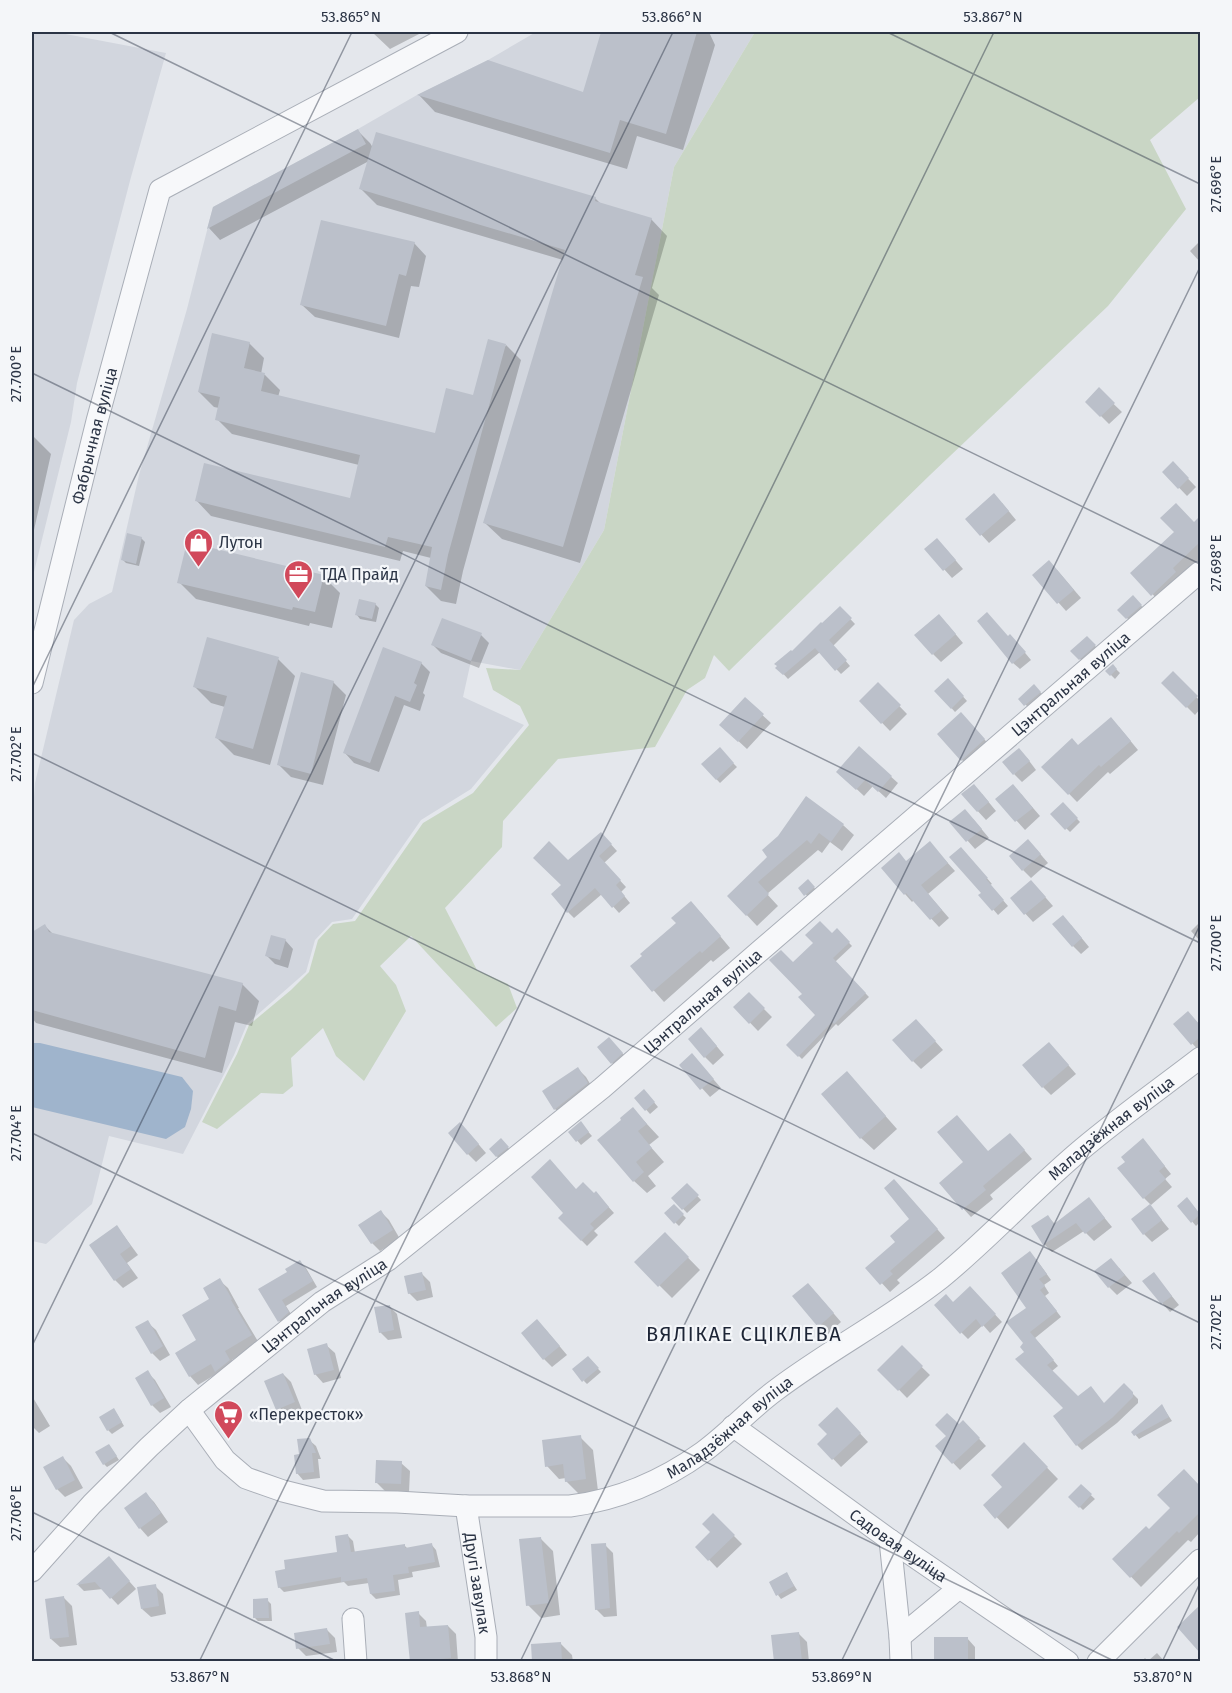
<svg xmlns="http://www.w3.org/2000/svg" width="1232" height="1693" font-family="'Fira Sans',sans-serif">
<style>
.built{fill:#d2d6de}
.green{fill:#c9d6c5}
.water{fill:#9fb4cc}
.shadow{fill:#0003}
.building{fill:#bbc0ca}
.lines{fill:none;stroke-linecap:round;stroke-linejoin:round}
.street-casing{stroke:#a9aeb7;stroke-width:23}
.street{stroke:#f7f8fa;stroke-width:21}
.ticks{fill:none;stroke:#2b3445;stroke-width:1.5;stroke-opacity:0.45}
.labels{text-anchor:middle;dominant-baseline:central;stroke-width:4.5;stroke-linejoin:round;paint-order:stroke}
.street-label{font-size:16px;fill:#2b3445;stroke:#f4f6f9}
.poi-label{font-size:16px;fill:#2b3445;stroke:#f4f6f9;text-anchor:start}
.quarter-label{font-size:20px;letter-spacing:1.5px;fill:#1d2536;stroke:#f4f6f9}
.neatline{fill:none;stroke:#2b3445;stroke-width:2}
.ticks-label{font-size:15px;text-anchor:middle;fill:#2b3445}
</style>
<rect width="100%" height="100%" fill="#e4e7ec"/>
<!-- built -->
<path class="built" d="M 32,32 L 55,32 L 166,53 L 131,177 L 77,383 L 71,422 L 32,580 Z
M 536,32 L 755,32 L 674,167 L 604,530 L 520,670 L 471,661 L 463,697 L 524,725 L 471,789 L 421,820 L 352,919 L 332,922 L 315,940 L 306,972 L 247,1024 L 234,1055 L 183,1154 L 109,1136 L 92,1204 L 46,1244 L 32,1241 L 32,798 L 34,797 L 35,783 L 74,620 L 89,604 L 112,592 L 139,475 L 187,309 L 213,207 L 358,129 L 417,95 L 488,60 Z"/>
<!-- green -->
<path class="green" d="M 755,32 L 1200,32 L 1200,97 L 1150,140 L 1186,209 L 1108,306 L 930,475 L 729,671 L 714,655 L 705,678 L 687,690 L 655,747 L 558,759 L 503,821 L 502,847 L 445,908 L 477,970 L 508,984 L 517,1008 L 496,1027 L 411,936 L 380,966 L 396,985 L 406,1011 L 364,1081 L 336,1056 L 323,1028 L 291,1058 L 293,1086 L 283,1094 L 261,1093 L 217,1129 L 202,1122 L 237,1054 L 249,1025 L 291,990 L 309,972 L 318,940 L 333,924 L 355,921 L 423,823 L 473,793 L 529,725 L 520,706 L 493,690 L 486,668 L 520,670 L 604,530 L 674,167 Z"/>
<!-- water -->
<path class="water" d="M 32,1043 L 40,1043 L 182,1077 L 193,1091 L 191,1109 L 185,1127 L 166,1139 L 32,1107 Z"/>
<!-- shadow -->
<path class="shadow" d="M 372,32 L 423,32 L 390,49 Z
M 602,32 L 709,32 L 715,45 L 683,150 L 637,136 L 627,169 L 435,112 L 419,95 L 584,94 Z
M 358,131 L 370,143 L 373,148 L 595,198 L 602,205 L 651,219 L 667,236 L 652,288 L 659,295 L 580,563 L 502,539 L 485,523 L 563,260 L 377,205 L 361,189 L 369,161 L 220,240 L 209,228 L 214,208 Z
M 1199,242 L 1200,243 L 1200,262 L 1190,251 Z
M 414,243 L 426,256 L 419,287 L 411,286 L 399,338 L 315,317 L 302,305 Z
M 249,343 L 264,358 L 261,374 L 265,375 L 280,390 L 278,397 L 436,435 L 474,397 L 506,345 L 521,360 L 463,571 L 456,604 L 441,601 L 426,586 L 431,558 L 403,551 L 400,561 L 211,516 L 196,500 L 351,500 L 359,465 L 232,434 L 217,419 L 219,408 L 214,407 L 199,392 Z
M 1099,390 L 1122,412 L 1109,424 L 1087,402 Z
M 32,436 L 34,437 L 51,454 L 32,539 Z
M 1173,463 L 1196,487 L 1187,496 L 1164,472 Z
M 1002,503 L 1016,520 L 989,543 L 967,519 Z
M 1200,518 L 1200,561 L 1182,580 L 1163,605 L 1132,573 Z
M 141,538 L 145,542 L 139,566 L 126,563 L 122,559 Z
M 945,548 L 963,569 L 952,578 L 926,549 Z
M 1057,570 L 1081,598 L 1066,611 L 1034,575 Z
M 323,576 L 340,593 L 332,628 L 310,623 L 309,626 L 196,599 L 179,582 Z
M 1133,597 L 1149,614 L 1135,626 L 1119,610 Z
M 375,604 L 379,608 L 376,622 L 360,619 L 357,615 Z
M 840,608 L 855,624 L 833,646 L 850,666 L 841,674 L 820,652 L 788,679 L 778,668 Z
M 947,624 L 963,643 L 941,662 L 933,654 Z
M 481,635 L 489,643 L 479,668 L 441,653 L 433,645 Z
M 1008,637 L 1016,642 L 1031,660 L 1020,669 L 1013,663 Z
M 1087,638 L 1103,654 L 1088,667 L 1072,651 Z
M 278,659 L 295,676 L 270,765 L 234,755 L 217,738 L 225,707 L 211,703 L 194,686 Z
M 421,663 L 430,672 L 423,693 L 425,695 L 420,711 L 404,705 L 379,772 L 354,763 L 345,753 Z
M 1113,666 L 1120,673 L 1115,679 L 1107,671 Z
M 1173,673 L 1200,701 L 1200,709 L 1195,715 L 1163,683 Z
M 948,680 L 967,701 L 955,712 L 936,691 Z
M 333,682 L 346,695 L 323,785 L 291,777 L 279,765 Z
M 878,684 L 907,714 L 890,731 L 861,701 Z
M 1034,686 L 1042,694 L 1034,713 L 1020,699 Z
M 745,699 L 771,723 L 747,749 L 721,725 Z
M 969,722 L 992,748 L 970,768 L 962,760 Z
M 1119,727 L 1138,750 L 1110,774 L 1108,772 L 1077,802 L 1043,767 L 1079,747 Z
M 859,748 L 898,783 L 886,798 L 873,786 L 864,796 L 845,778 Z
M 719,749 L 737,767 L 720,783 L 703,765 Z
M 1027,758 L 1036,770 L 1022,782 L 1014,774 Z
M 982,794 L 996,811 L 986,820 L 963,795 Z
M 1021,794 L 1040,816 L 1025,830 L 997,799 Z
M 1063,804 L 1080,822 L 1070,832 L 1052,814 Z
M 973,819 L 989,838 L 975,849 L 951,822 Z
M 843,825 L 854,835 L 842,851 L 830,842 L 822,853 L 818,850 L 767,894 L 778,906 L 757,926 L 729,896 L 770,857 L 764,850 Z
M 607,840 L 617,851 L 604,863 L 626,887 L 621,892 L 630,903 L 619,913 L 602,894 L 574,918 L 568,912 L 563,885 L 568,862 Z
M 1036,849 L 1048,863 L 1031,878 L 1023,870 Z
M 937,851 L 955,871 L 928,894 L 949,918 L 939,927 L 914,900 L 912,902 L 905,894 L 907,863 Z
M 966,854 L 992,884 L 990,885 L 1008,906 L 998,915 L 981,895 L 983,893 Z
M 808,881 L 817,891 L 809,898 L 800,888 Z
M 1039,890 L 1053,906 L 1033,922 L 1012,899 Z
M 701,913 L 730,948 L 713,962 L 711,960 L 664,1002 L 632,966 Z
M 1200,922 L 1200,941 L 1191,931 Z
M 1071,925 L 1089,947 L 1081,954 L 1073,946 Z
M 45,926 L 54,935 L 242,984 L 259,1001 L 252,1026 L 235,1022 L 222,1073 L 36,1023 L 32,1018 L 32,954 L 35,941 L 32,934 Z
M 837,930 L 852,946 L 835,962 L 869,997 L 838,1026 L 836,1024 L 802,1059 L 788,1045 L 818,1015 L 804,994 L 793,964 Z
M 285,940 L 293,949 L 288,968 L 275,964 L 267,956 Z
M 749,994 L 772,1017 L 758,1031 L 735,1007 Z
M 1196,1021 L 1200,1026 L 1200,1052 L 1175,1024 Z
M 924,1029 L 943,1050 L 921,1069 L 913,1061 Z
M 709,1037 L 724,1055 L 713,1065 L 705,1057 Z
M 617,1047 L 630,1062 L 620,1071 L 612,1063 Z
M 1057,1052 L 1076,1074 L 1051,1095 L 1043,1087 Z
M 700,1064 L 721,1088 L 710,1097 L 681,1065 Z
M 578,1069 L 586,1077 L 595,1092 L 563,1117 L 555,1109 L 544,1091 Z
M 859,1086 L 897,1129 L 874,1150 L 861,1138 Z
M 648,1095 L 658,1107 L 650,1114 L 636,1098 Z
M 633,1109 L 659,1137 L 649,1145 L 664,1162 L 648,1176 L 656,1186 L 647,1193 L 634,1181 L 623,1120 Z
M 584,1127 L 592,1136 L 581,1145 L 570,1132 Z
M 468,1132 L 486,1153 L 476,1162 L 468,1154 Z
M 501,1140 L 511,1151 L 500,1160 L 491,1149 Z
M 1018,1143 L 1032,1159 L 990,1195 L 993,1199 L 971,1217 L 941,1184 L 989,1153 Z
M 1150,1148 L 1171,1174 L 1165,1179 L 1172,1187 L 1151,1205 L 1144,1198 L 1127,1162 Z
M 687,1185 L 701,1200 L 687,1213 L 673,1198 Z
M 902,1189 L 945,1238 L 897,1280 L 900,1283 L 890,1292 L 868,1268 L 897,1242 L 912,1219 Z
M 576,1190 L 594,1195 L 596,1193 L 614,1213 L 594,1231 L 598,1235 L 587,1246 L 560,1218 L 565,1213 Z
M 1089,1199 L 1112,1227 L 1094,1241 L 1084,1231 L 1052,1252 L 1044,1244 L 1048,1217 L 1055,1224 Z
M 1190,1203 L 1200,1215 L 1200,1222 L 1196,1226 L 1179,1206 Z
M 674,1206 L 686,1218 L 679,1226 L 666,1213 Z
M 1150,1206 L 1169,1229 L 1152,1242 L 1144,1234 Z
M 381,1212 L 389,1220 L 400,1239 L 380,1251 L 372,1243 Z
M 116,1227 L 124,1236 L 138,1255 L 127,1263 L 138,1278 L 123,1288 L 115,1280 Z
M 665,1234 L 700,1270 L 672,1298 L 636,1262 Z
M 1036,1259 L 1051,1280 L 1044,1285 L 1049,1293 L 1045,1296 L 1061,1317 L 1035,1338 L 1058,1366 L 1052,1371 L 1078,1398 L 1104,1404 L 1124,1385 L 1138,1399 L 1138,1403 L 1117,1423 L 1082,1450 L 1077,1445 L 1065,1408 L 1026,1352 L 1028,1309 Z
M 300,1262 L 306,1268 L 317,1287 L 286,1306 L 294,1319 L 285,1326 L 279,1321 L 260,1290 L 289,1273 Z
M 1119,1268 L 1132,1283 L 1117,1295 L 1109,1287 Z
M 421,1273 L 430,1282 L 433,1297 L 417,1301 L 409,1293 Z
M 1154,1274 L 1179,1305 L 1170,1312 L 1162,1303 Z
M 219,1280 L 228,1288 L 239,1308 L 238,1308 L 259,1343 L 232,1360 L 237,1369 L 224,1379 L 218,1373 L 198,1385 L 190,1376 L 177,1354 L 198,1341 L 211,1299 Z
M 816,1293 L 841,1322 L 828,1334 L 795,1296 Z
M 977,1295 L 1002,1322 L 990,1333 L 983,1325 L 968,1339 L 961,1332 L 953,1304 Z
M 389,1306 L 397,1314 L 402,1338 L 388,1340 L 380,1332 Z
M 147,1322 L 156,1330 L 170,1355 L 160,1361 L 152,1353 Z
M 545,1329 L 567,1355 L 552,1367 L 544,1359 Z
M 326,1345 L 335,1353 L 341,1378 L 323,1383 L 315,1374 Z
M 902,1348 L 930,1375 L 907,1398 L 880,1370 Z
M 588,1358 L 601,1372 L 587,1384 L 584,1381 Z
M 147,1372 L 155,1380 L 171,1407 L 160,1413 L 152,1405 Z
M 283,1374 L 291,1382 L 302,1410 L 285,1417 L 277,1409 Z
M 32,1396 L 50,1426 L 39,1433 L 32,1426 Z
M 1162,1406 L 1172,1421 L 1139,1439 L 1133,1432 Z
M 117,1414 L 124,1426 L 112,1434 L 108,1430 Z
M 845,1417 L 868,1442 L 841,1467 L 819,1444 Z
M 963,1422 L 986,1446 L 960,1470 L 937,1446 Z
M 580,1437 L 593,1450 L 598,1491 L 579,1494 L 566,1481 L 566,1478 L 559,1479 L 547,1466 Z
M 309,1440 L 316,1446 L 321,1459 L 318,1459 L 320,1478 L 303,1480 L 297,1473 L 300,1456 Z
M 1024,1444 L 1058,1479 L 1008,1529 L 985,1505 L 1005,1487 Z
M 109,1445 L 119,1460 L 107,1467 L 104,1464 Z
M 63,1458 L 71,1466 L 83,1488 L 65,1497 L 57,1489 Z
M 401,1463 L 410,1471 L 409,1492 L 385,1491 L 377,1483 Z
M 1184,1471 L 1200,1488 L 1200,1532 L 1191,1542 L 1188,1540 L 1141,1587 L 1114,1559 L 1149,1531 L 1172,1508 Z
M 1081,1486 L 1095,1499 L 1083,1510 L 1070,1497 Z
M 146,1494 L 154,1502 L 168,1522 L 148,1537 L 140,1528 L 126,1508 Z
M 713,1515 L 742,1544 L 717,1568 L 697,1547 L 712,1532 Z
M 348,1536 L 353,1541 L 355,1553 L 404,1545 L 408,1549 L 431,1544 L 436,1550 L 440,1567 L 412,1572 L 413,1577 L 398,1580 L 400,1595 L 376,1599 L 371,1594 L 369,1583 L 348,1586 L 344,1582 L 284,1592 L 279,1587 L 339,1553 Z
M 541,1539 L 553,1551 L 560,1615 L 541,1618 L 528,1605 Z
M 605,1545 L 613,1553 L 617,1616 L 604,1617 L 596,1609 Z
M 109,1558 L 136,1589 L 118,1605 L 103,1589 L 84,1591 L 78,1585 Z
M 787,1574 L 797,1590 L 781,1599 L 778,1595 Z
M 155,1586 L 163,1594 L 166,1614 L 151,1617 L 142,1609 Z
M 64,1598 L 72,1606 L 77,1645 L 60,1647 L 51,1639 Z
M 267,1600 L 271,1604 L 272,1621 L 258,1621 L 255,1618 Z
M 1198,1609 L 1200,1611 L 1200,1651 L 1179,1627 Z
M 418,1613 L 426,1621 L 427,1628 L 448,1626 L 456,1634 L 458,1662 L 411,1662 Z
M 327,1630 L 335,1638 L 337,1652 L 306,1656 L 298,1648 Z
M 799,1634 L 807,1642 L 809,1662 L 775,1662 Z
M 967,1638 L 975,1647 L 975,1662 L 936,1662 Z
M 560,1643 L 572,1655 L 573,1662 L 533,1662 Z
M 1157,1653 L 1165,1662 L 1141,1662 L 1145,1658 L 1148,1661 Z"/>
<!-- building -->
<path class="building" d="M 601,32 L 697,32 L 666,134 L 620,120 L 610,153 L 417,95 L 488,60 L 583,92 Z
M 358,129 L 366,144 L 207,229 L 213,207 Z
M 376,132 L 596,197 L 595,201 L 652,218 L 635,275 L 643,277 L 563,547 L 483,523 L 565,250 L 359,189 Z
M 321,220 L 415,242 L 406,276 L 399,274 L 386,326 L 300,305 Z
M 212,333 L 250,342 L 244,368 L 265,373 L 261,391 L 435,433 L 446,388 L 473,395 L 488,339 L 506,344 L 448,555 L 441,590 L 425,586 L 432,547 L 388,537 L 385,547 L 195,501 L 204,463 L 350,498 L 360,455 L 215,420 L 220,397 L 198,392 Z
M 1099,387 L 1115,403 L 1100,417 L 1085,402 Z
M 1173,461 L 1189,478 L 1178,489 L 1162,472 Z
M 994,493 L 1009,511 L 980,536 L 965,519 Z
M 1176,503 L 1194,522 L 1200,516 L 1200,542 L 1173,568 L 1176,572 L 1151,596 L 1130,573 L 1174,532 L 1160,518 Z
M 127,533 L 142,537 L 136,564 L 121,560 Z
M 937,538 L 956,560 L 943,571 L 924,549 Z
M 187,542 L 324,575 L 315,612 L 293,607 L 292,610 L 177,583 Z
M 1049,560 L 1074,590 L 1057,604 L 1032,575 Z
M 1133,595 L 1142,605 L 1126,619 L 1117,610 Z
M 359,599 L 376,603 L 372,619 L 355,615 Z
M 840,606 L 852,618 L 829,640 L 847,660 L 835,671 L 815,648 L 783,675 L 775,668 L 777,666 L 774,664 L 791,650 L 792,651 L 821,622 L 822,623 Z
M 987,612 L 1008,636 L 1010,634 L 1026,652 L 1012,664 L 977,621 Z
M 939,614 L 956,634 L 932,655 L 914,635 Z
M 442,618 L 482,633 L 471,661 L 431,645 Z
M 1087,636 L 1096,645 L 1079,660 L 1070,651 Z
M 207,637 L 279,657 L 253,749 L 215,738 L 227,696 L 193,687 Z
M 383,647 L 422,662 L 414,683 L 417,685 L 410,702 L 395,696 L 370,763 L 343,753 Z
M 1113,664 L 1117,669 L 1110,676 L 1105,671 Z
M 1173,671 L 1198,696 L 1186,708 L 1161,683 Z
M 301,672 L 334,681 L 311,774 L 277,765 Z
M 948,678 L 964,696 L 951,709 L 934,691 Z
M 878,682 L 901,705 L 881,724 L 859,701 Z
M 1034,684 L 1041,692 L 1024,706 L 1018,699 Z
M 745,697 L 764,714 L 738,742 L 719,725 Z
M 961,712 L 985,739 L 961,761 L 937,734 Z
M 1111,717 L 1131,741 L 1101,767 L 1099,765 L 1068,795 L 1041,767 L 1072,738 L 1078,745 Z
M 859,746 L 892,776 L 878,792 L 865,780 L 856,790 L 836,772 Z
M 720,747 L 734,763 L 716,780 L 701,764 Z
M 1019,748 L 1030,761 L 1013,775 L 1002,762 Z
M 974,784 L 989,802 L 977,812 L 961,794 Z
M 1013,784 L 1033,808 L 1015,822 L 995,799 Z
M 806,796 L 844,824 L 831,842 L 819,833 L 811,844 L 807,840 L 758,882 L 769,894 L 746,916 L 727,896 L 767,857 L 762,850 L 778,836 Z
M 1063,802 L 1078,818 L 1065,830 L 1050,814 Z
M 965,809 L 982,829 L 966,842 L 949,822 Z
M 601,832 L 612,844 L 599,856 L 621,880 L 616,885 L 625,896 L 612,908 L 595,888 L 567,913 L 551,894 L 561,885 L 533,858 L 549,841 L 568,860 Z
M 1028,839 L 1041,854 L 1022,871 L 1009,856 Z
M 930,841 L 948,863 L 921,885 L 942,910 L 930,920 L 906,893 L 904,895 L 881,868 L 899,852 L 906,861 Z
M 961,847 L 988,878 L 986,879 L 1004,900 L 992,911 L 978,895 L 981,893 L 949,857 Z
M 808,879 L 815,887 L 804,896 L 798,888 Z
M 1031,880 L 1046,897 L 1024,915 L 1010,898 Z
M 691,901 L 721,936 L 702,953 L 700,951 L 652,992 L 630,966 L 642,956 L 640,954 L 676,923 L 671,918 Z
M 1063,915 L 1082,938 L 1072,947 L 1052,924 Z
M 820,921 L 832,933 L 837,928 L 850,942 L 833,958 L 866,993 L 834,1024 L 832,1022 L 798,1057 L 786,1045 L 815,1015 L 798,997 L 802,994 L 769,960 L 781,950 L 793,962 L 813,943 L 805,935 Z
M 45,924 L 49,932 L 243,983 L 236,1011 L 219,1006 L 205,1058 L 32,1010 L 32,948 L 33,941 L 32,932 Z
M 271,935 L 286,939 L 280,960 L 265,956 Z
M 749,992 L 765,1008 L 749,1024 L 733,1007 Z
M 1188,1011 L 1200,1025 L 1200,1037 L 1191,1045 L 1173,1024 Z
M 916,1019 L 936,1041 L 912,1062 L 892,1040 Z
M 701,1027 L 717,1046 L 704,1058 L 688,1039 Z
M 609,1037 L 623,1053 L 611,1064 L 597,1047 Z
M 1049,1042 L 1069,1065 L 1042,1088 L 1022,1065 Z
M 692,1053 L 714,1079 L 700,1090 L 679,1065 Z
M 578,1067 L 588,1083 L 554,1110 L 542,1091 Z
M 847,1071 L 886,1116 L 860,1139 L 821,1094 Z
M 644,1089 L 655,1102 L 645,1111 L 634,1098 Z
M 633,1107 L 647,1124 L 638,1131 L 652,1148 L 636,1162 L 644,1172 L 633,1182 L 597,1140 L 621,1120 L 620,1118 Z
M 957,1115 L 988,1151 L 1010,1133 L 1025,1150 L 983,1186 L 986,1190 L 962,1210 L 939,1183 L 963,1162 L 937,1132 Z
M 581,1121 L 589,1132 L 576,1142 L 568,1132 Z
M 460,1122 L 479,1144 L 467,1155 L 448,1133 Z
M 501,1138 L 509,1147 L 496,1157 L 489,1149 Z
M 1143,1138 L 1165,1166 L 1159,1171 L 1166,1179 L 1143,1199 L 1117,1168 L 1125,1162 L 1121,1157 Z
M 550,1159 L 576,1189 L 583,1182 L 594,1193 L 596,1191 L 609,1207 L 590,1224 L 594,1228 L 581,1241 L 558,1218 L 563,1213 L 531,1177 Z
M 894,1179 L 938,1229 L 890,1271 L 893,1274 L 880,1285 L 865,1268 L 895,1242 L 890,1236 L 909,1219 L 884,1188 Z
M 687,1183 L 699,1195 L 682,1210 L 671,1198 Z
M 1089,1197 L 1105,1218 L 1085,1234 L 1076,1223 L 1043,1245 L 1031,1226 L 1048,1215 L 1054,1224 Z
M 1187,1197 L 1200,1214 L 1191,1223 L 1177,1206 Z
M 674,1204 L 684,1214 L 674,1224 L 664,1213 Z
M 1150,1204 L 1162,1220 L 1143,1235 L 1131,1219 Z
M 381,1210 L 393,1230 L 371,1244 L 358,1225 Z
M 117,1225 L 131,1246 L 120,1254 L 131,1269 L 114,1281 L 89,1245 Z
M 665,1232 L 689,1257 L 658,1287 L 634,1262 Z
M 1030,1251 L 1047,1274 L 1039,1279 L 1045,1286 L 1040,1290 L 1057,1311 L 1030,1332 L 1054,1360 L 1047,1365 L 1078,1396 L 1091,1386 L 1104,1403 L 1124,1383 L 1133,1392 L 1133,1397 L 1112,1418 L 1076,1446 L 1053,1416 L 1063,1408 L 1015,1359 L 1024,1352 L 1020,1347 L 1023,1343 L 1006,1322 L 1026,1308 L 1001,1273 Z
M 1111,1258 L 1125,1275 L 1108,1288 L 1094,1271 Z
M 300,1260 L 313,1281 L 282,1300 L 289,1312 L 278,1322 L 258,1289 L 287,1272 L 285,1269 Z
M 422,1272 L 426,1290 L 408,1294 L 404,1276 Z
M 1154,1272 L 1172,1296 L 1161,1304 L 1142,1281 Z
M 220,1278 L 232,1299 L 231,1300 L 252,1335 L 225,1351 L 230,1360 L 215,1372 L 211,1364 L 189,1377 L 175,1353 L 196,1340 L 182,1315 L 209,1299 L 203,1288 Z
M 808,1283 L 834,1313 L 818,1327 L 792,1296 Z
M 970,1286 L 996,1314 L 982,1327 L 976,1319 L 960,1334 L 934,1305 L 946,1294 L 953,1302 Z
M 390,1305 L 394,1330 L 379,1333 L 374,1307 Z
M 537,1319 L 560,1346 L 543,1360 L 521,1333 Z
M 148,1320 L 163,1346 L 151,1354 L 135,1327 Z
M 327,1343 L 334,1370 L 314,1375 L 307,1349 Z
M 902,1345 L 923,1366 L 898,1391 L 877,1370 Z
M 588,1356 L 599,1368 L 582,1382 L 572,1369 Z
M 148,1370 L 164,1398 L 151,1406 L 135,1378 Z
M 283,1373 L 295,1402 L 276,1410 L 264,1381 Z
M 1162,1404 L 1169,1417 L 1134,1436 L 1131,1432 Z
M 837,1407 L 861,1433 L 832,1460 L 817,1444 L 827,1434 L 818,1425 Z
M 114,1408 L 122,1422 L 107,1431 L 99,1417 Z
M 947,1413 L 959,1424 L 963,1420 L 980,1438 L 952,1464 L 935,1446 L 946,1436 L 935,1425 Z
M 581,1435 L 586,1479 L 565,1482 L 563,1464 L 545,1467 L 542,1440 Z
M 310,1438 L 316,1453 L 312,1453 L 314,1472 L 296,1474 L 294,1455 L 299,1454 L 297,1439 Z
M 1024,1442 L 1048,1467 L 995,1519 L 983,1505 L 1002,1487 L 991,1475 Z
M 109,1444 L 117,1456 L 103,1465 L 95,1452 Z
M 63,1456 L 75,1480 L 56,1490 L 43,1467 Z
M 376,1460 L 402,1461 L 401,1484 L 375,1483 Z
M 1184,1469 L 1200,1486 L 1200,1512 L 1179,1533 L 1177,1531 L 1130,1578 L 1112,1559 L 1146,1526 L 1149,1529 L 1170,1508 L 1157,1495 Z
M 1081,1484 L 1092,1494 L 1079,1508 L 1068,1497 Z
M 146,1492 L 161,1513 L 139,1529 L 124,1508 Z
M 713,1513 L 735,1535 L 708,1561 L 695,1547 L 710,1532 L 702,1524 Z
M 348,1534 L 351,1552 L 405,1544 L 405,1548 L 432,1543 L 435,1562 L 408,1567 L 409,1573 L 393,1575 L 395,1591 L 370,1594 L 367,1578 L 341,1582 L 341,1577 L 278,1588 L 275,1571 L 285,1569 L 284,1560 L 337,1552 L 335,1536 Z
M 541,1537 L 549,1603 L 526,1606 L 519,1539 Z
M 606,1543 L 610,1608 L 595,1610 L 591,1544 Z
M 109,1556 L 130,1581 L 110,1599 L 95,1582 L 76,1585 Z
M 787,1572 L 794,1586 L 776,1596 L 769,1582 Z
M 156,1584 L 159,1606 L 141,1609 L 137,1587 Z
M 64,1596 L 69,1637 L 50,1639 L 45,1599 Z
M 268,1598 L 269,1618 L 253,1618 L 253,1599 Z
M 1200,1605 L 1200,1653 L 1177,1627 Z
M 419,1611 L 420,1627 L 448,1625 L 451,1658 L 410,1662 L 405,1613 Z
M 327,1628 L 330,1644 L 296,1649 L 294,1633 Z
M 799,1632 L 802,1662 L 774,1662 L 771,1635 Z
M 934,1637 L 968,1637 L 968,1662 L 934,1662 Z
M 561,1642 L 562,1662 L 532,1662 L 531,1644 Z"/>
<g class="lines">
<defs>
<g id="street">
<path id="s1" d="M 32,683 L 97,421 L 160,190 L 457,32"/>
<path id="s2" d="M 189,1410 L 225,1460 L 246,1478 L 283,1491 L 323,1501 L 397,1502 L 466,1506 L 570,1506 C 618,1500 664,1480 703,1452 C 729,1433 750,1409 776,1390 C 829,1350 889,1319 941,1278 C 990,1238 1033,1190 1082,1149 C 1120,1117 1161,1088 1200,1058"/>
<path id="s3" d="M 733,1426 L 890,1540 L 1068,1662"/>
<path id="s4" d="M 466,1506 L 486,1637 L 486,1662"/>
<path d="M 890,1540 L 900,1637 L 901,1662"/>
<path id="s5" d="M 32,1571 L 92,1504 L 149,1447 L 189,1410 L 322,1302 L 388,1260 L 602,1088 L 761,950 L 1200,572"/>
<path d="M 353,1619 L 356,1662"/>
<path d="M 900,1637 L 959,1588"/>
<path d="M 1098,1662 L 1200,1560"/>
</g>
</defs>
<!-- street casing -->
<use href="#street" class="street-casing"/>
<!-- street -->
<use href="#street" class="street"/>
</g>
<!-- ticks -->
<path class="ticks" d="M 109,32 L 1200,564M 887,32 L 1200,184M 32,373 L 1200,943M 32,688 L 352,32M 32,753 L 1200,1323M 32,1133 L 1116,1662M 32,1346 L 673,32M 32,1512 L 338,1662M 199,1662 L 994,32M 520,1662 L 1200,267M 841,1662 L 1200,925M 1162,1662 L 1200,1583"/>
<!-- icons -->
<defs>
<symbol id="shop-pin" viewBox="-11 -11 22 30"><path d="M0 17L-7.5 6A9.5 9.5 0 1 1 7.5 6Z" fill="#d1495b" stroke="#f4f6f9"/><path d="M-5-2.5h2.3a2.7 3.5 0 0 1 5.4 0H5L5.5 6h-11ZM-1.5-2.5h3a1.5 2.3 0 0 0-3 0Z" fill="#fff"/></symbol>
<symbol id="office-pin" viewBox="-11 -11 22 30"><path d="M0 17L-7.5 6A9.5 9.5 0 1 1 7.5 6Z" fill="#d1495b" stroke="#f4f6f9"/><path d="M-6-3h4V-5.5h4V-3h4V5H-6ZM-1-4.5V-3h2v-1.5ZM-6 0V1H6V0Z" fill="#fff"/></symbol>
<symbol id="supermarket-pin" viewBox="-11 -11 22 30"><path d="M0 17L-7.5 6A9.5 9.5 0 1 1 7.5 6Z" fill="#d1495b" stroke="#f4f6f9"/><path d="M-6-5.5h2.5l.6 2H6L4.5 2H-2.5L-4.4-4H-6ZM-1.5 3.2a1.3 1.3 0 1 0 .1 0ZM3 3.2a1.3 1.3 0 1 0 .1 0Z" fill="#fff"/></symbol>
</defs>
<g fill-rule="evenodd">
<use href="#shop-pin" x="182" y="526" width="33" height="45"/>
<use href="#office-pin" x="282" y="558" width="33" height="45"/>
<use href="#supermarket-pin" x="212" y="1398" width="33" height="45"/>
</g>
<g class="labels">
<!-- street labels -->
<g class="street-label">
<text stroke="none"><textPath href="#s1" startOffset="255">Фабрычная вуліца</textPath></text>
<text stroke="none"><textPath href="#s5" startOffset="1368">Цэнтральная вуліца</textPath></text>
<text stroke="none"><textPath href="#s5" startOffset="882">Цэнтральная вуліца</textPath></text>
<text stroke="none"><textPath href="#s2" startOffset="1084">Маладзёжная вуліца</textPath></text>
<text stroke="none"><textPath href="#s5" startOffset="396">Цэнтральная вуліца</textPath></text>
<text stroke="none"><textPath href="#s2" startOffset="598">Маладзёжная вуліца</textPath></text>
<text stroke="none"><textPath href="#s3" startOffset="204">Садовая вуліца</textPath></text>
<text stroke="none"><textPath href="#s4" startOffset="78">Другі завулак</textPath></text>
</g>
<!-- poi labels -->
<g class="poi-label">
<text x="219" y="542">Лутон</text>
<text x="320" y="574">ТДА Прайд</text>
<text x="249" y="1414">«Перекресток»</text>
</g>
<!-- quarter labels -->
<g class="quarter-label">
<text x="744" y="1334">ВЯЛІКАЕ СЦІКЛЕВА</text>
</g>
</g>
<!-- border -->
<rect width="1232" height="1693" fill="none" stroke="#f4f6f9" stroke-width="66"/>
<rect x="33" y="33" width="1166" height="1627" class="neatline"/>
<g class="ticks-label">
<text x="351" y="22">53.865°N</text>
<text x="672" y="22">53.866°N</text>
<text x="993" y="22">53.867°N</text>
<text transform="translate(1216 184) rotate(-90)" y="5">27.696°E</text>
<text transform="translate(16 374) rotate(-90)" y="5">27.700°E</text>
<text transform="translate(1216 563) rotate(-90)" y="5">27.698°E</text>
<text transform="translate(16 754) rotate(-90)" y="5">27.702°E</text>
<text transform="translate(1216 943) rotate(-90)" y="5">27.700°E</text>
<text transform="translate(16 1133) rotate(-90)" y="5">27.704°E</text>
<text transform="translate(1216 1322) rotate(-90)" y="5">27.702°E</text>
<text transform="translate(16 1513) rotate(-90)" y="5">27.706°E</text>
<text x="200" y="1682">53.867°N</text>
<text x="521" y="1682">53.868°N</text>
<text x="842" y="1682">53.869°N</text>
<text x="1163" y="1682">53.870°N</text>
</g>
</svg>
